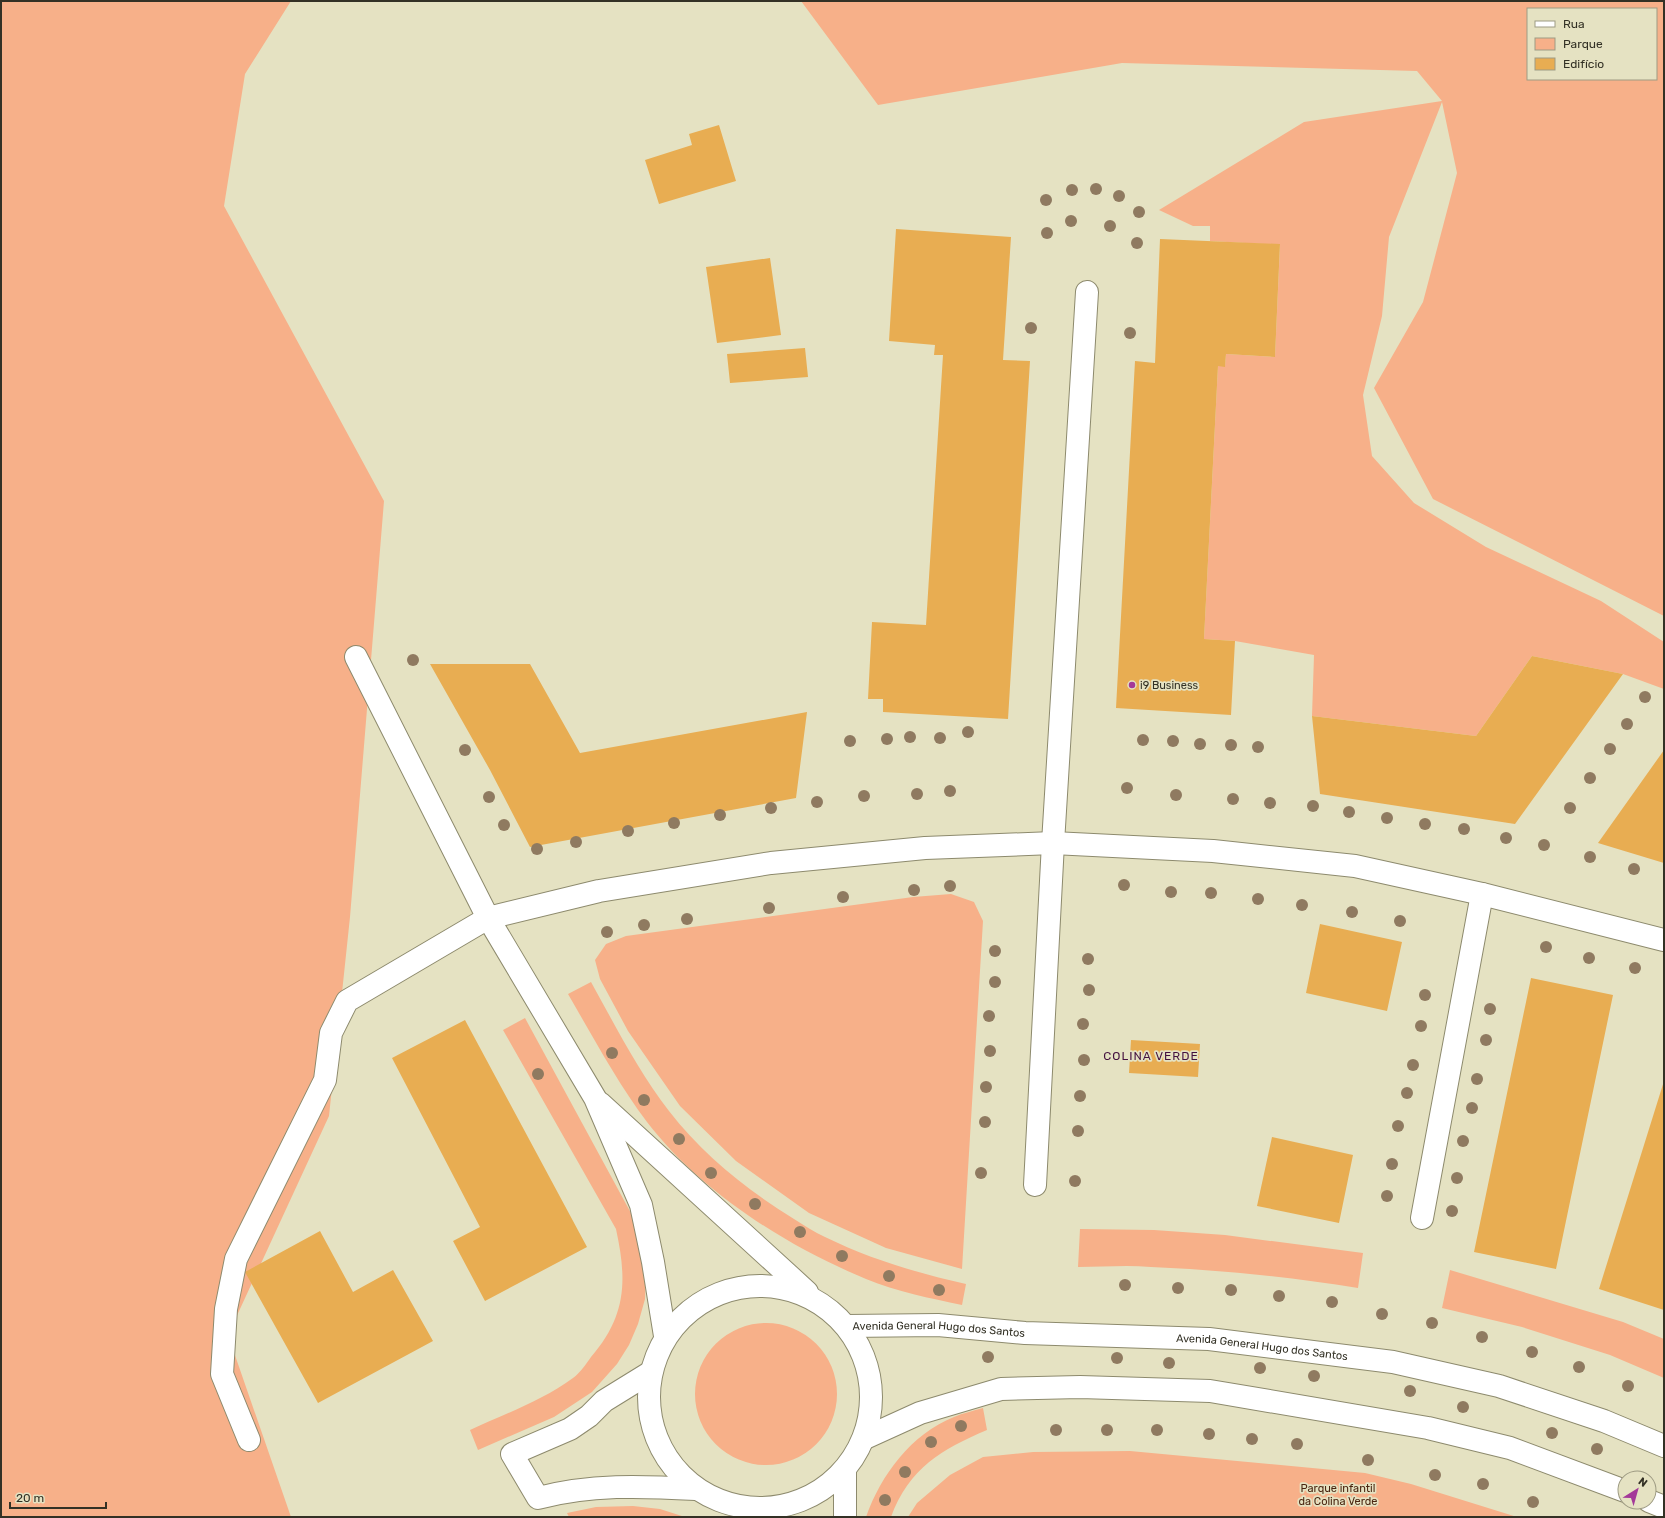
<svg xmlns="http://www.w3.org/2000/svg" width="1665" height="1518" font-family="Rubik,sans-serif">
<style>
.green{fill:#f7b089;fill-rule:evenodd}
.building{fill:#e8ad52}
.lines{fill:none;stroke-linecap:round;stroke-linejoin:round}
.minor-casing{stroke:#8d8a6d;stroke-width:24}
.minor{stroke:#fff;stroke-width:22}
.tree{fill:#8f7a60}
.poi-dot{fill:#a43999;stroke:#e5e2c2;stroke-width:1.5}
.labels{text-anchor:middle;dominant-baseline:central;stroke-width:3.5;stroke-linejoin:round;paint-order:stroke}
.poi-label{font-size:11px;fill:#333125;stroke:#e5e2c2;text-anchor:start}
.street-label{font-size:11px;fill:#333125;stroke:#e5e2c2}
.park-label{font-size:11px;fill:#492510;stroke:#e5e2c2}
.neighbourhood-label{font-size:12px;letter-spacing:1px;fill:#43103e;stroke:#e5e2c2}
</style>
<rect width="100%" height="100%" fill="#e5e2c2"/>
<!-- green -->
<path class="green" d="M 1,1 L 291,1 L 245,74 L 224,206 L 384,501 L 350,917 L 329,1116 L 228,1335 L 291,1517 L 1,1517 Z
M 801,1 L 1664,1 L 1664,616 L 1433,499 L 1374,388 L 1423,302 L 1457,173 L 1442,102 L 1389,237 L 1382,316 L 1363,395 L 1372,456 L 1414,503 L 1486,547 L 1601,601 L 1664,642 L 1664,689 L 1623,674 L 1532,656 L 1476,736 L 1312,716 L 1314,655 L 1235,641 L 1204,639 L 1218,366 L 1225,366 L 1226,354 L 1275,357 L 1280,245 L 1210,241 L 1210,226 L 1193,226 L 1159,210 L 1304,122 L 1442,101 L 1417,71 L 1122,63 L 878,105 ZM 1528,9 L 1656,9 L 1656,79 L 1528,79 Z
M 951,894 L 974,902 L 983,921 L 962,1269 L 886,1248 L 809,1213 L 736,1161 L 680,1106 L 628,1031 L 600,979 L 595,960 L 606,944 L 626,936 L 913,897 Z
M 591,982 C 615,1025 638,1071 669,1111 C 703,1155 747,1190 794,1219 C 804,1225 814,1232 825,1237 C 870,1259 917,1273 966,1284 L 962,1305 C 930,1298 897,1292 866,1279 C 786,1246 701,1192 647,1122 C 617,1082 593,1037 568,994 Z
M 525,1018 L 638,1226 L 646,1274 L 645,1299 L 638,1324 L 629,1345 L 617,1364 L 592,1392 L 554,1417 L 478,1450 L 470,1430 C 504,1414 542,1401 573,1378 C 580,1373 586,1364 591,1357 C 627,1315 627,1280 616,1229 L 503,1030 Z
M 1080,1229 L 1154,1230 L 1225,1235 L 1363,1253 L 1358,1288 C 1289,1277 1221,1270 1151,1267 C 1127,1265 1102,1267 1078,1267 Z
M 1450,1270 L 1623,1322 L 1664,1339 L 1664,1378 L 1610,1355 L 1522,1327 L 1442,1308 Z
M695 1394a71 71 0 1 1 142 0a71 71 0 1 1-142 0Z
M 983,1408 L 987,1430 C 942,1449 909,1468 891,1517 L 866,1517 C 881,1475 911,1434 954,1417 C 963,1413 973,1411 983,1408 Z
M 1130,1451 L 1365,1473 L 1411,1484 L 1517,1517 L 908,1517 L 917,1503 L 950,1475 L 983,1457 L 1033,1452 Z
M 633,1506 L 660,1509 L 685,1517 L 569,1517 L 567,1513 L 596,1507 Z"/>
<!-- building -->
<path class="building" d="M 719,125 L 736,181 L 659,204 L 645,160 L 692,145 L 689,134 Z
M 896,229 L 1011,237 L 1003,360 L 1030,361 L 1008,719 L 883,712 L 883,699 L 868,699 L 872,622 L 926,625 L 943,355 L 934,355 L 935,345 L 889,341 Z
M 1160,239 L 1280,244 L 1275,357 L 1226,354 L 1225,367 L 1218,366 L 1204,639 L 1235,641 L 1231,715 L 1116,708 L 1135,361 L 1155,363 Z
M 770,258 L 781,335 L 717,343 L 706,267 Z
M 805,348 L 808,377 L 730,383 L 727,354 Z
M 1532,656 L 1623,674 L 1515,824 L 1320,794 L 1312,716 L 1476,736 Z
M 430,664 L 530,664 L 580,753 L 807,712 L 796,798 L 530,847 L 490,770 Z
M 1664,750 L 1664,863 L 1598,843 Z
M 1320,924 L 1402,942 L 1387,1011 L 1306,993 Z
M 1531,978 L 1613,995 L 1556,1269 L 1474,1252 Z
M 465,1020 L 587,1247 L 485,1301 L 453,1241 L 480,1227 L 392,1058 Z
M 1131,1040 L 1200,1044 L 1198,1077 L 1129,1073 Z
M 1664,1081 L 1664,1310 L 1599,1289 Z
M 1272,1137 L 1353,1155 L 1339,1223 L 1257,1206 Z
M 320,1231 L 353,1292 L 393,1270 L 433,1341 L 318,1403 L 245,1272 Z"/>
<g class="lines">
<defs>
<g id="minor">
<path d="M 356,657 L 488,918 L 595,1098 L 641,1205 L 653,1262 L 665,1336"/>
<path d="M 600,1103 L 807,1292"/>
<path d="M 1035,1185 L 1053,843 L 1087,292"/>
<path d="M 1422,1218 L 1482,894"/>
<circle cx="760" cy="1397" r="111"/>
<path id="s1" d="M 847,1326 L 938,1325 L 1025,1333 L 1209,1339 L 1393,1362 L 1499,1386 L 1604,1421 L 1664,1446"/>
<path d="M 651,1372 L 604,1401 L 589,1416 L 570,1429 L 512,1454 L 538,1498 C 590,1484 642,1486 696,1489"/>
<path d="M 865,1438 L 920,1413 L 1001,1389 L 1080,1387 L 1210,1391 L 1428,1428 L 1510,1448 L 1625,1491"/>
<path d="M 249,1440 L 222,1374 L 226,1309 L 236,1259 L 325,1080 L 331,1033 L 347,1001 L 488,918 L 599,891 L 771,863 L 925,848 L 1053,843 L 1213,851 L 1355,866 L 1482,894 L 1664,940"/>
<path d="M 845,1470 L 845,1517"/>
<path d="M 1649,1501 L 1664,1507"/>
</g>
</defs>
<!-- minor casing -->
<use href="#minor" class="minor-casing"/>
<!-- minor -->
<use href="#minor" class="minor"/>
</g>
<!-- trees -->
<g class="tree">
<circle cx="1096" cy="189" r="6"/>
<circle cx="1072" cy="190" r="6"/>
<circle cx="1119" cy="196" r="6"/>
<circle cx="1046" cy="200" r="6"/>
<circle cx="1139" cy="212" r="6"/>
<circle cx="1071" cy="221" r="6"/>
<circle cx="1110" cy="226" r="6"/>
<circle cx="1047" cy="233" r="6"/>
<circle cx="1137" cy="243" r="6"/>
<circle cx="1031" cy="328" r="6"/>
<circle cx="1130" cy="333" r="6"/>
<circle cx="413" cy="660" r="6"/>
<circle cx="1645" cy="697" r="6"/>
<circle cx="1627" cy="724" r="6"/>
<circle cx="968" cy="732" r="6"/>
<circle cx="910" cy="737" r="6"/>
<circle cx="940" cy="738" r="6"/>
<circle cx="887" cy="739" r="6"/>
<circle cx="1143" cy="740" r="6"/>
<circle cx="850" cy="741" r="6"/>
<circle cx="1173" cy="741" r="6"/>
<circle cx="1200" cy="744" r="6"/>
<circle cx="1231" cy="745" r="6"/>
<circle cx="1258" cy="747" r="6"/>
<circle cx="1610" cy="749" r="6"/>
<circle cx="465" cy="750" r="6"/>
<circle cx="1590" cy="778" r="6"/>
<circle cx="1127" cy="788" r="6"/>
<circle cx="950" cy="791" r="6"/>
<circle cx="917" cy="794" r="6"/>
<circle cx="1176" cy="795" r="6"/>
<circle cx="864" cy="796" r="6"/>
<circle cx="489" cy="797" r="6"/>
<circle cx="1233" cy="799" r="6"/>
<circle cx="817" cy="802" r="6"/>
<circle cx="1270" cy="803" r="6"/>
<circle cx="1313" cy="806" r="6"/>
<circle cx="771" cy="808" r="6"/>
<circle cx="1570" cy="808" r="6"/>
<circle cx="1349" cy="812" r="6"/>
<circle cx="720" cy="815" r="6"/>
<circle cx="1387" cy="818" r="6"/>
<circle cx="674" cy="823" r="6"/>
<circle cx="1425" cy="824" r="6"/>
<circle cx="504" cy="825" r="6"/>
<circle cx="1464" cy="829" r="6"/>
<circle cx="628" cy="831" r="6"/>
<circle cx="1506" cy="838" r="6"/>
<circle cx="576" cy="842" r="6"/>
<circle cx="1544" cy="845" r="6"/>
<circle cx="537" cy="849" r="6"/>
<circle cx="1590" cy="857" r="6"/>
<circle cx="1634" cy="869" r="6"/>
<circle cx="1124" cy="885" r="6"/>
<circle cx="950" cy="886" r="6"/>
<circle cx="914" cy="890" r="6"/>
<circle cx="1171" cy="892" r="6"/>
<circle cx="1211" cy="893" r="6"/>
<circle cx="843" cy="897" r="6"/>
<circle cx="1258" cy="899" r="6"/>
<circle cx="1302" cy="905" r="6"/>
<circle cx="769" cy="908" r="6"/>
<circle cx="1352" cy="912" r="6"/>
<circle cx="687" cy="919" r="6"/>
<circle cx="1400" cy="921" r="6"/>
<circle cx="644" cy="925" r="6"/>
<circle cx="607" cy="932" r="6"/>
<circle cx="1546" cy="947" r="6"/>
<circle cx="995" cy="951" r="6"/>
<circle cx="1589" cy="958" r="6"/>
<circle cx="1088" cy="959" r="6"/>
<circle cx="1635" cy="968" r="6"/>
<circle cx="995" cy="982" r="6"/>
<circle cx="1089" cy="990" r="6"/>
<circle cx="1425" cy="995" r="6"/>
<circle cx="1490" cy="1009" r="6"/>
<circle cx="989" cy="1016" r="6"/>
<circle cx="1083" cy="1024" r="6"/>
<circle cx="1421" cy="1026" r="6"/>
<circle cx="1486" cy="1040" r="6"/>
<circle cx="990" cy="1051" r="6"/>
<circle cx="612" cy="1053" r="6"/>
<circle cx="1084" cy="1060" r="6"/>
<circle cx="1413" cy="1065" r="6"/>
<circle cx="538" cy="1074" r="6"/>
<circle cx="1477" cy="1079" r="6"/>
<circle cx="986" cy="1087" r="6"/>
<circle cx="1407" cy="1093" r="6"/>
<circle cx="1080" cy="1096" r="6"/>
<circle cx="644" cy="1100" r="6"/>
<circle cx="1472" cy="1108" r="6"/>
<circle cx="985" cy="1122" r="6"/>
<circle cx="1398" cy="1126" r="6"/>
<circle cx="1078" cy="1131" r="6"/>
<circle cx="679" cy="1139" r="6"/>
<circle cx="1463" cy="1141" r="6"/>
<circle cx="1392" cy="1164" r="6"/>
<circle cx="711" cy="1173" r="6"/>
<circle cx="981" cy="1173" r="6"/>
<circle cx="1457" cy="1178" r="6"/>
<circle cx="1075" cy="1181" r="6"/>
<circle cx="1387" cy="1196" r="6"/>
<circle cx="755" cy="1204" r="6"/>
<circle cx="1452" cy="1211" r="6"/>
<circle cx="800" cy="1232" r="6"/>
<circle cx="842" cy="1256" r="6"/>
<circle cx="889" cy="1276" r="6"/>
<circle cx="1125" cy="1285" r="6"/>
<circle cx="1178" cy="1288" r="6"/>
<circle cx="939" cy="1290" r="6"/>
<circle cx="1231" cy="1290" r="6"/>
<circle cx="1279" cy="1296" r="6"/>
<circle cx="1332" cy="1302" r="6"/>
<circle cx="1382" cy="1314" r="6"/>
<circle cx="1432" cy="1323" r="6"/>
<circle cx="1482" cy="1337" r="6"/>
<circle cx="1532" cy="1352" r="6"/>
<circle cx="988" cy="1357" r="6"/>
<circle cx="1117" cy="1358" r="6"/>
<circle cx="1169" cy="1363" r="6"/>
<circle cx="1579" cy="1367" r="6"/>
<circle cx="1260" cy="1368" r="6"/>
<circle cx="1314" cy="1376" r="6"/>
<circle cx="1628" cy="1386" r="6"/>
<circle cx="1410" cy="1391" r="6"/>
<circle cx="1463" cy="1407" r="6"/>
<circle cx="961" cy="1426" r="6"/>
<circle cx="1056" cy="1430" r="6"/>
<circle cx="1107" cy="1430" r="6"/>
<circle cx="1157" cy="1430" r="6"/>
<circle cx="1552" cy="1433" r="6"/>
<circle cx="1209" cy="1434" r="6"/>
<circle cx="1252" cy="1439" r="6"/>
<circle cx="931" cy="1442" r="6"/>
<circle cx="1297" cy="1444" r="6"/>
<circle cx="1597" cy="1449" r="6"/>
<circle cx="1368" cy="1460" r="6"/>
<circle cx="905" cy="1472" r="6"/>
<circle cx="1435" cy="1475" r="6"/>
<circle cx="1483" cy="1484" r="6"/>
<circle cx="885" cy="1500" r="6"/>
<circle cx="1533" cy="1502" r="6"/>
</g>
<!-- markers -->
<circle class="poi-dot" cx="1132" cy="685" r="4"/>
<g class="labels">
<!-- poi labels -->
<g class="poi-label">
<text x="1140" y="685">i9 Business</text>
</g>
<!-- street labels -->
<g class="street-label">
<text stroke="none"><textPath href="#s1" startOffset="92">Avenida General Hugo dos Santos</textPath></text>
<text stroke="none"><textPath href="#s1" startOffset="416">Avenida General Hugo dos Santos</textPath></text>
</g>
<!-- park labels -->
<g class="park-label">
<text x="1338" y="1488">Parque infantil<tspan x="1338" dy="13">da Colina Verde</tspan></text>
</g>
<!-- neighbourhood labels -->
<g class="neighbourhood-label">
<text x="1151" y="1056">COLINA VERDE</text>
</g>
</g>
<!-- border -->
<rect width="1665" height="1518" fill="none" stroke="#333125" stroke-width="4"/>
<!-- legend -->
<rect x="1527" y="8" width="130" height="72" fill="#e5e2c2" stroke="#9e9b83"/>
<rect x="1535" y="21" width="20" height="6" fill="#ffffff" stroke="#9e9b83"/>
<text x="1563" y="28" font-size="12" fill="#333125">Rua</text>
<rect x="1535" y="38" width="20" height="12" fill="#f7b089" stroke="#9e9b83"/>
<text x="1563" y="48" font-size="12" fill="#333125">Parque</text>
<rect x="1535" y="58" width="20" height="12" fill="#e8ad52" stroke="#9e9b83"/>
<text x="1563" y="68" font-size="12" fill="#333125">Edifício</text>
<!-- north arrow -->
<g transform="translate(1637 1490) rotate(37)"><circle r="19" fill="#e5e2c2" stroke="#9e9b83"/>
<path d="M0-3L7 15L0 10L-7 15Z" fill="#a43999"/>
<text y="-6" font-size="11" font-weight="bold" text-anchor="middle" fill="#333125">N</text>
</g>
<!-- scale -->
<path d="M10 1502v6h96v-6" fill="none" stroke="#333125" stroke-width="2"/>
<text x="16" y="1502" font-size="12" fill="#333125" stroke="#e5e2c2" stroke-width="3" paint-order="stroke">20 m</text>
</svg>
